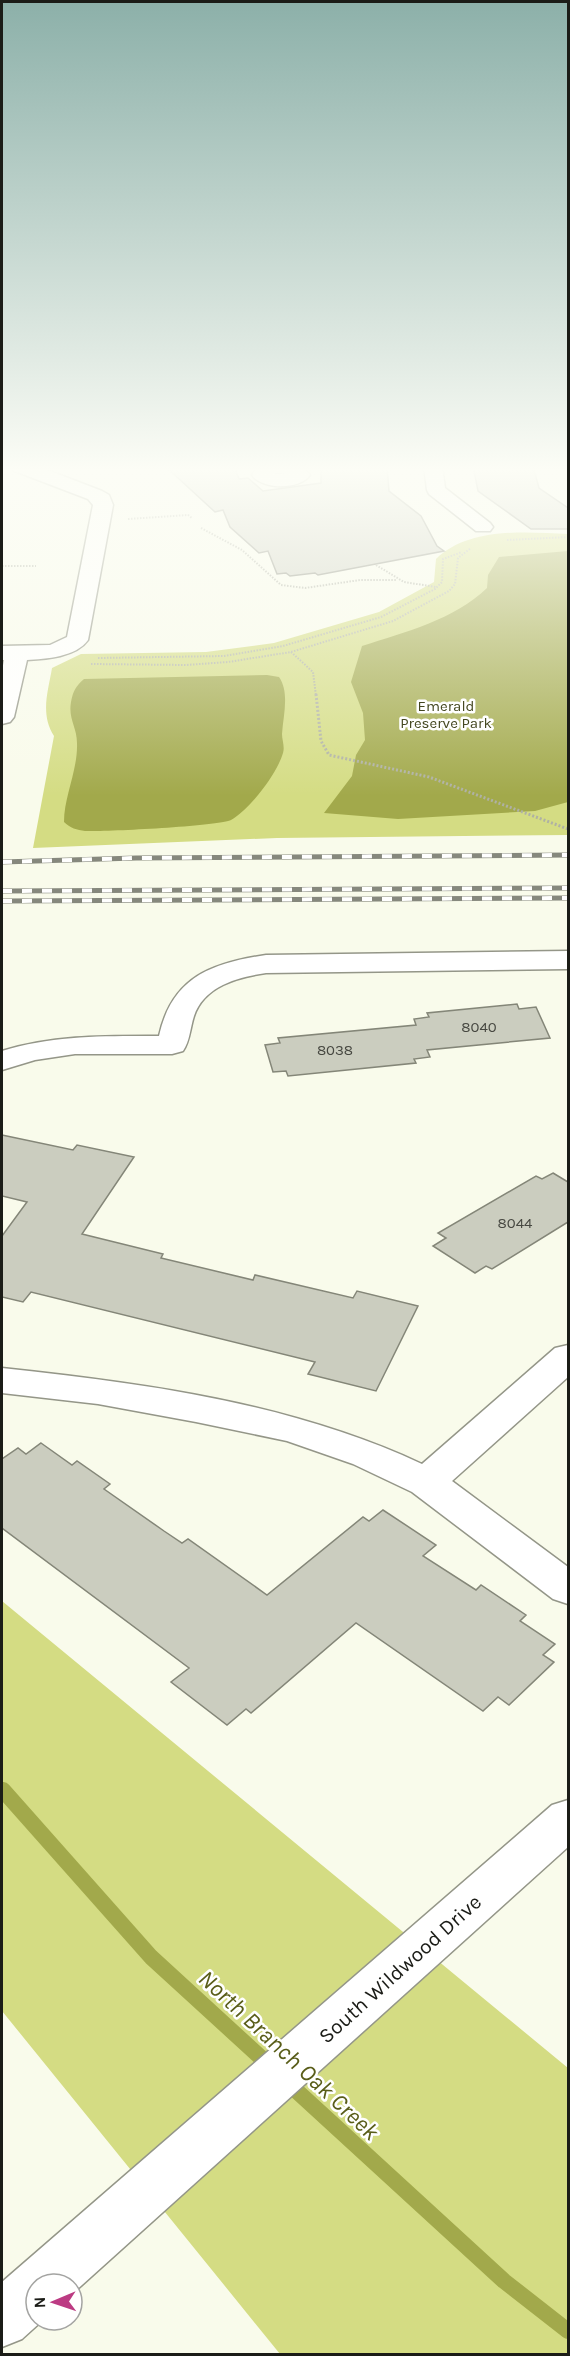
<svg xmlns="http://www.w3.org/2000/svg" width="570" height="2356" font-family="Karla,sans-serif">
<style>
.green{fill:#d4dc83}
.water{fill:#a2a94b}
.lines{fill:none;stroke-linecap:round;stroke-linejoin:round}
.stream-far1{stroke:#a2a94b;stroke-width:13}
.stream{stroke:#a2a94b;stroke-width:16}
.building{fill:#cbcdbf;stroke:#848678;stroke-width:1.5}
.minor-casing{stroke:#949688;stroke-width:3}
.path-far1{stroke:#afb1a4;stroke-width:2;stroke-dasharray:1.5 1.5;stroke-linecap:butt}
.path{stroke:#afb1a4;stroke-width:3;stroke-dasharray:2 2;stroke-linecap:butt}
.minor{fill:#fff;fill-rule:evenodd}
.rail-casing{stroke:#86887d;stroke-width:5}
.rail{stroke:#fff;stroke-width:4;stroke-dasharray:10;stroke-linecap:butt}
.labels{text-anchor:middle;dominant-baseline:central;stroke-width:5;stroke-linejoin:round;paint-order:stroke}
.far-park-label{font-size:15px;fill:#444720;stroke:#fff}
.number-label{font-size:15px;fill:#474841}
.near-street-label{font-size:21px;fill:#1b1c17;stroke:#fff}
.near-water-label{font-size:24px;font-style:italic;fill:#595d19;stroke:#fff}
</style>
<rect width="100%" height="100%" fill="#f9fbeb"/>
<!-- green -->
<path class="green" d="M 568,534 L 568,835 L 277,838 L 33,848 L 54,736 C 40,714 48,692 52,668 L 81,654 L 206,652 L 274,643 L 379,612 L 434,582 L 436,559 C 469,527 525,532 568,534 Z
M 2,1601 L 568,2068 L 568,2354 L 280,2354 L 2,2011 Z"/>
<!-- water -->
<path class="water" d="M 568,551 L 568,802 L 535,811 L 398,819 L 324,813 L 352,776 L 356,755 L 365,740 L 363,713 L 351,682 L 362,646 C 405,632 454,620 487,588 L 488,575 L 499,557 Z
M 267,675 L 279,677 C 290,693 283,716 282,734 C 282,740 285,747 283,753 C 277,774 250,809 231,820 C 220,826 102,832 85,831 C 77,830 70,828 64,822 C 64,796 78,770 77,743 C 77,727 68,719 71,702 C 73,691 76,686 84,679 Z"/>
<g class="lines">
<!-- stream-far1 -->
<path class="stream-far1" d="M 2,1789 L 4,1792"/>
<!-- stream -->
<path class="stream" d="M 3,1790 L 151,1957 L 270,2066
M 288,2083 L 504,2281 L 568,2331"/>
</g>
<!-- building -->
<path class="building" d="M 165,466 L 234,466 L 239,479 L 248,478 L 263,491 L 321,483 L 321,466 L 387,466 L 389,491 L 421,516 L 437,546 L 444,551 L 318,575 L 315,573 L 290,576 L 286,573 L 277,574 L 268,551 L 259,553 L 230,527 L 223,510 L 215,512 Z
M 473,466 L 533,466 L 539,488 L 568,508 L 568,529 L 531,529 L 478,491 Z
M 517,1004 L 519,1009 L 536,1007 L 550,1038 L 427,1050 L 430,1057 L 414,1059 L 416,1063 L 288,1076 L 286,1071 L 273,1072 L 265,1045 L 280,1043 L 278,1038 L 416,1025 L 414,1019 L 429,1017 L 427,1013 Z
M 2,1135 L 73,1150 L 77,1145 L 134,1157 L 82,1234 L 163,1254 L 161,1258 L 253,1280 L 255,1275 L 353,1298 L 357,1291 L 418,1306 L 376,1391 L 308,1374 L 315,1362 L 31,1292 L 23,1302 L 2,1297 L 2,1236 L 27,1202 L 2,1196 Z
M 553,1173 L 568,1182 L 568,1222 L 492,1269 L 486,1266 L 475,1273 L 433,1246 L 446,1238 L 438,1233 L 536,1176 L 542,1179 Z
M 41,1443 L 72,1465 L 77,1461 L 110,1484 L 104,1489 L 164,1531 L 182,1543 L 188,1539 L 267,1595 L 363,1517 L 369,1521 L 383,1510 L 436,1545 L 423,1556 L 476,1590 L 481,1585 L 526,1615 L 520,1621 L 555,1644 L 543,1655 L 554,1662 L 509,1705 L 498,1697 L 483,1711 L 356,1623 L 251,1713 L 246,1709 L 227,1725 L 171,1682 L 189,1668 L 2,1528 L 2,1459 L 18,1448 L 26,1454 Z"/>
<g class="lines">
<defs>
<path id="minor" d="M 10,466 L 37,466 L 102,491 L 109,495 L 113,505 L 88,640 C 76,657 46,659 27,660 L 14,717 L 10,722 L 2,724 L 2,671 L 4,660 L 2,660 L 2,646 L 50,645 L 67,637 L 93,505 L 88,499 L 12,470 Z
M 303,466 L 310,475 C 300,490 262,490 252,475 L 258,466 ZM 277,473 L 288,474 L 273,474 Z
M 424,466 L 442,466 L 445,488 L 490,523 L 493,527 L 490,531 L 476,531 L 429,494 L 427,490 Z
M 568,951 L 568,969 L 266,973 C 238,977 204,986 194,1016 C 190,1028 190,1041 183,1051 L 172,1054 L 75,1054 L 35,1060 L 2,1070 L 2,1051 C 54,1035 105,1036 159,1036 C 172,977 212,963 266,955 Z
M 568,1345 L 568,1377 L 452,1481 L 568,1567 L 568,1604 L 553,1599 L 412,1492 L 353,1464 L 287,1441 L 196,1422 L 98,1404 L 2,1393 L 2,1368 C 144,1383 291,1403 422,1464 L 555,1348 Z
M 568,1800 L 568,1847 L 72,2294 L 72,2284 L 36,2284 L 36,2320 L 43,2320 L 22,2339 L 2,2347 L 2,2282 L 552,1805 Z"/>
</defs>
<!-- minor casing -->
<use href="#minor" class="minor-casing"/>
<!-- path-far1 -->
<path class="path-far1" d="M 128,519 L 188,515 L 192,518
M 201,528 L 242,550 L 281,585 L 305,588 L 360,580 L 396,580
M 507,540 L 568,537
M 376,565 L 404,582 L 436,587
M 2,566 L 36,566
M 291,652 L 313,672 L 316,696
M 98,658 L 224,656 L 283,646 L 381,617 L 435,589 L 442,582 L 443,559 L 462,552
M 91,664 L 186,665 L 228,662 L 291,652 L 393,621 L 449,591 L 455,584 L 458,558 L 471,548"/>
<!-- path -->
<path class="path" d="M 316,694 L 321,741 L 329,755 L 429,777 L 568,829"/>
<!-- minor -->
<use href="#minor" class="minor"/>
<defs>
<path id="rail" d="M 2,862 L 136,858 L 568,855
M 2,891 L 568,888
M 2,901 L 568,898"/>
</defs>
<!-- rail casing -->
<use href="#rail" class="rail-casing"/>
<!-- rail -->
<use href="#rail" class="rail"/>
</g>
<!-- sky -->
<linearGradient id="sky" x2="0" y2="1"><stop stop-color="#8cb0a9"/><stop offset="0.59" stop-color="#fcfdf6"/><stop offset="1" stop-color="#fcfdf6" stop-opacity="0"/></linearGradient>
<rect width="570" height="796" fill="url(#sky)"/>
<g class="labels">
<!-- far-park labels -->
<g class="far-park-label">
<text x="446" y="706">Emerald<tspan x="446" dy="17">Preserve Park</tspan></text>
</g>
<!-- number labels -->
<g class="number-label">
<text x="479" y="1027">8040</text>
<text x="335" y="1050">8038</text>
<text x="515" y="1223">8044</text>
</g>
<!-- near-street labels -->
<g class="near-street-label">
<text transform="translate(400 1969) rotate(-42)">South Wildwood Drive</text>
</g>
<!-- near-water labels -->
<g class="near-water-label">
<text transform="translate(289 2055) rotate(43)">North Branch Oak Creek</text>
</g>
</g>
<!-- border -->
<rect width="570" height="2356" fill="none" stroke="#1b1c17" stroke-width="6"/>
<!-- north arrow -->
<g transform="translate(54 2302) rotate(268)"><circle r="28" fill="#ffffff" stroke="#a4a4a2" stroke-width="1.5"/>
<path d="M0-4.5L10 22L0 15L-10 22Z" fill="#bc3b83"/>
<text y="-9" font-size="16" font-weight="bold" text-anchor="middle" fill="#1b1c17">N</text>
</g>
</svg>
